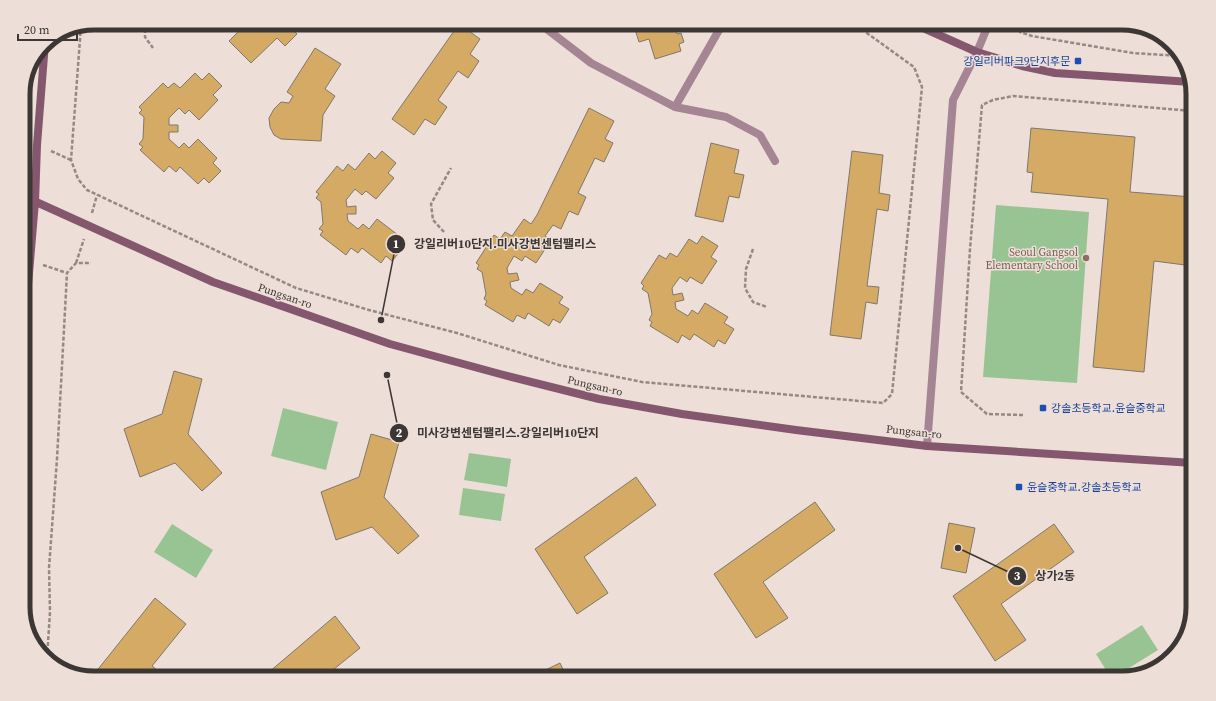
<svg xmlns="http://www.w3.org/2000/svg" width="1216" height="701" font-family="'Source Serif 4','Noto Sans KR',serif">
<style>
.green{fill:#98c493}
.building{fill:#d4aa64;stroke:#7f786d}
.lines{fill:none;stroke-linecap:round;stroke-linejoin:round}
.path{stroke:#948a85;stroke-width:2.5;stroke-dasharray:4 2;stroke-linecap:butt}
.street{stroke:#a58494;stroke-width:8}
.secondary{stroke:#85576f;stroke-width:8}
.transit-dot{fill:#1a4fb4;stroke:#edded8;stroke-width:1.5}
.education-dot{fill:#8d6e63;stroke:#edded8;stroke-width:1.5}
.labels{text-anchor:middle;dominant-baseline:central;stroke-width:3;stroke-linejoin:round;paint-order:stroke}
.transit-label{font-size:11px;fill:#164399;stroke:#edded8;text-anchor:start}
.education-label{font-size:11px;fill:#785e54;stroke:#edded8;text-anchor:end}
.street-label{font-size:11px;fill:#3c3734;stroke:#edded8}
.rim{fill:none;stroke:#3c3734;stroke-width:5}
.leader{fill:none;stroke:#3c3734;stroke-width:1.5}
.callout-dot{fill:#3c3734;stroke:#edded8;stroke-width:1.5}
.mark-label{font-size:12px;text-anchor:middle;font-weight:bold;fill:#fff}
.callout-label{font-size:12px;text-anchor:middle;font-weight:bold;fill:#3c3734;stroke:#edded8;stroke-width:3;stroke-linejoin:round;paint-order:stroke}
</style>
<rect width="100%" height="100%" fill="#edded8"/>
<!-- green -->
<path class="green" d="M 996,205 L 1089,212 L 1077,383 L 983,377 Z
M 283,408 L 338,422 L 326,470 L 271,456 Z
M 469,453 L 511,459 L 507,487 L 464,480 Z
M 463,488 L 505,494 L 501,521 L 459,515 Z
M 172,524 L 213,550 L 196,578 L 154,552 Z
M 1142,625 L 1158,650 L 1113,678 L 1111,678 L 1096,654 Z"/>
<!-- building -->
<path class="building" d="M 247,23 L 292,23 L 289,26 L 297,34 L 285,46 L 277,38 L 251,63 L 229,41 Z
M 633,23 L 663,23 L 665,29 L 675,26 L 677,34 L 681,33 L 684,42 L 679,44 L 681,51 L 655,59 L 649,39 L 639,42 Z
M 459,24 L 480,39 L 470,54 L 479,61 L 468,78 L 458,71 L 438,100 L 447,107 L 435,125 L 425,119 L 414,135 L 392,119 Z
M 315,48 L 341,64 L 325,89 L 335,96 L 323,115 L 321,141 L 281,139 L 274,135 L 270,127 L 269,118 L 274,109 L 281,102 L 289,103 L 293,96 L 287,92 Z
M 195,73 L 202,80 L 209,73 L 222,86 L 213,95 L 218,100 L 199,120 L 189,110 L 185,114 L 179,108 L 169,118 L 169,125 L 178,125 L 178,132 L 169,132 L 169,139 L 179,148 L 184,143 L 189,148 L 198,139 L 217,158 L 213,163 L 221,171 L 209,183 L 204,178 L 198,184 L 180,167 L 176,172 L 169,166 L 164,172 L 140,150 L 143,147 L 139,144 L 143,139 L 144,117 L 139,113 L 142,110 L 139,107 L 163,83 L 168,88 L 174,83 L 180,88 Z
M 589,108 L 614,121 L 605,139 L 613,143 L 604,162 L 595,158 L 578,193 L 586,197 L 578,215 L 569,211 L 561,229 L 553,225 L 545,236 L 551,240 L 536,263 L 525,256 L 522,261 L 514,256 L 507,268 L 508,274 L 517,273 L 519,280 L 510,282 L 511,288 L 522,295 L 526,289 L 533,293 L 540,283 L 563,297 L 559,303 L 569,309 L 560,323 L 553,319 L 549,326 L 528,313 L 525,319 L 517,315 L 513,322 L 485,305 L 487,301 L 484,299 L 486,294 L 482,272 L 477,269 L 479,265 L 476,263 L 494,235 L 500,239 L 505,232 L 512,236 L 524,219 L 531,224 L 537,215 Z
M 1031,128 L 1135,137 L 1130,192 L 1192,197 L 1193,182 L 1193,266 L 1154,261 L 1144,372 L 1093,367 L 1108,199 L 1031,192 L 1033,173 L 1027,172 Z
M 711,143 L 739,150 L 734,173 L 744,175 L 739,198 L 729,196 L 723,222 L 695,216 Z
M 382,151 L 396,163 L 388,173 L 394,178 L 376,199 L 366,191 L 362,195 L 355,189 L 346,200 L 347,207 L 356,206 L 356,214 L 347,214 L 348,221 L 358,229 L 363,224 L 369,229 L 377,219 L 398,235 L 394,241 L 403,248 L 392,261 L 386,256 L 381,263 L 362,248 L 358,253 L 351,248 L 346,255 L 320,235 L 323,231 L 319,229 L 323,224 L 321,202 L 316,198 L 319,194 L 316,192 L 337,166 L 343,171 L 348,164 L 355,170 L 369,153 L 375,159 Z
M 852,151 L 883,155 L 879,193 L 890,195 L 888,211 L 877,209 L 867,286 L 879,287 L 877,304 L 866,302 L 861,339 L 830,335 Z
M 702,236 L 718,246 L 711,257 L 717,261 L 702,284 L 690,277 L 687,282 L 680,277 L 672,288 L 673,295 L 682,293 L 684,300 L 675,302 L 676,309 L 688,316 L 692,310 L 698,314 L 705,303 L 728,317 L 724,323 L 734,329 L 725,344 L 718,340 L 714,347 L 694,334 L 690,340 L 682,335 L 678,343 L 650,326 L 652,322 L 649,320 L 652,314 L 648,293 L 642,289 L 644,286 L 641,283 L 659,255 L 666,259 L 670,253 L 677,257 L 689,239 L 697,244 Z
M 174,371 L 202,379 L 188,434 L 222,473 L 202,491 L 175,463 L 140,477 L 124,429 L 162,414 Z
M 371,434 L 399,442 L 384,497 L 419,536 L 398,554 L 372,527 L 336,540 L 321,492 L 359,477 Z
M 636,477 L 656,505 L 584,557 L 608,593 L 577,614 L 535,549 Z
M 815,502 L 835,530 L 763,582 L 788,618 L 756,638 L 714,574 Z
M 949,523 L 975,528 L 966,573 L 941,568 Z
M 1054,524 L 1074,552 L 1001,604 L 1026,640 L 995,661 L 953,596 Z
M 155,598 L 186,624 L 152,666 L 167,678 L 101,678 L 95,673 Z
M 335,616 L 360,648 L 323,678 L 262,678 Z
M 560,663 L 567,678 L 529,678 Z"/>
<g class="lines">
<!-- path -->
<path class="path" d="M 145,23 L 145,37 L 153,48
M 1015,25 L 1020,32 L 1032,36 L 1133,53 L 1181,56
M 81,26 L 71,160 L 78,179 L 87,190 L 296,288 L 369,310 L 457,333 L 559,365 L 642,382 L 883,403 L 892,394 L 922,87 L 914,67 L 853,23
M 51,151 L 71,160
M 92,213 L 97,195
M 444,232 L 433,220 L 431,204 L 451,168
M 753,249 L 746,269 L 745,288 L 753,302 L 767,307
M 76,263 L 84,239
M 43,265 L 67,273
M 1023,415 L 987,414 L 961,392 L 970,249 L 982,105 L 993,100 L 1013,96 L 1193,111
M 47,658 L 50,612 L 49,568 L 57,459 L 67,273 L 76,263 L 91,263"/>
<!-- street -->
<path class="street" d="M 539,23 L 591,63 L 675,107 L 723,23
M 675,107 L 726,117 L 760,135 L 775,161
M 927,446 L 953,100 L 977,52 L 989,23"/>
<!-- secondary -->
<path class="secondary" d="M 912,23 L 977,52 L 1022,66 L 1055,73 L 1191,82
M 23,196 L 213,282 L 390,344 L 500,374 L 599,399 L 682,414 L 796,430 L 927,446 L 1193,463
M 23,344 L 35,202 L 37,145 L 45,43"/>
</g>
<!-- markers -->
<g class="transit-dot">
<rect x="1074" y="57" width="8" height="8" rx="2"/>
<rect x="1039" y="404" width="8" height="8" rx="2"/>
<rect x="1015" y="483" width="8" height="8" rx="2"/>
</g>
<circle class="education-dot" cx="1086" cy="258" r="4"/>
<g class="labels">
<!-- transit labels -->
<g class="transit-label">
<text x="1070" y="61" text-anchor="end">강일리버파크9단지후문</text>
<text x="1051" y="408">강솔초등학교.윤슬중학교</text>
<text x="1027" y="487">윤슬중학교.강솔초등학교</text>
</g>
<!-- education labels -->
<g class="education-label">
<text x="1078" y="252">Seoul Gangsol<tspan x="1078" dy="13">Elementary School</tspan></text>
</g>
<!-- street labels -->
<g class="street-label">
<text transform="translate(285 296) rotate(19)">Pungsan-ro</text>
<text transform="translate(595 386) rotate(13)">Pungsan-ro</text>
<text transform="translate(914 432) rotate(6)">Pungsan-ro</text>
</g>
</g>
<!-- crop -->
<path d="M0 0H1216V701H0ZM94 30H1122A64 64 0 0 1 1186 94V607A64 64 0 0 1 1122 671H94A64 64 0 0 1 30 607V94A64 64 0 0 1 94 30Z" fill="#edded8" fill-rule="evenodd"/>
<path class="rim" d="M94 30H1122A64 64 0 0 1 1186 94V607A64 64 0 0 1 1122 671H94A64 64 0 0 1 30 607V94A64 64 0 0 1 94 30Z"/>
<!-- callouts -->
<path class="leader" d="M381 320L396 244M387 375L399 433M958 548L1017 576"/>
<g class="callout-dot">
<circle cx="381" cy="320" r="4"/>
<circle cx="387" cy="375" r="4"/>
<circle cx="958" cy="548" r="4"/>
<circle cx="396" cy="244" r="10"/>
<circle cx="399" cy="433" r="10"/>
<circle cx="1017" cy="576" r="10"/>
</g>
<g class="mark-label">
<text x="396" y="248">1</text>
<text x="399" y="437">2</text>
<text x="1017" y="580">3</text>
</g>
<g class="callout-label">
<text x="505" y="248">강일리버10단지.미사강변센텀팰리스</text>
<text x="508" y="437">미사강변센텀팰리스.강일리버10단지</text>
<text x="1055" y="580">상가2동</text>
</g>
<!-- scale -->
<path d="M18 34v6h59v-6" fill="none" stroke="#3c3734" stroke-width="2"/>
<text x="24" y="34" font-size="12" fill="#3c3734" stroke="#edded8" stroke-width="3" paint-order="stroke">20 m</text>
</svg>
